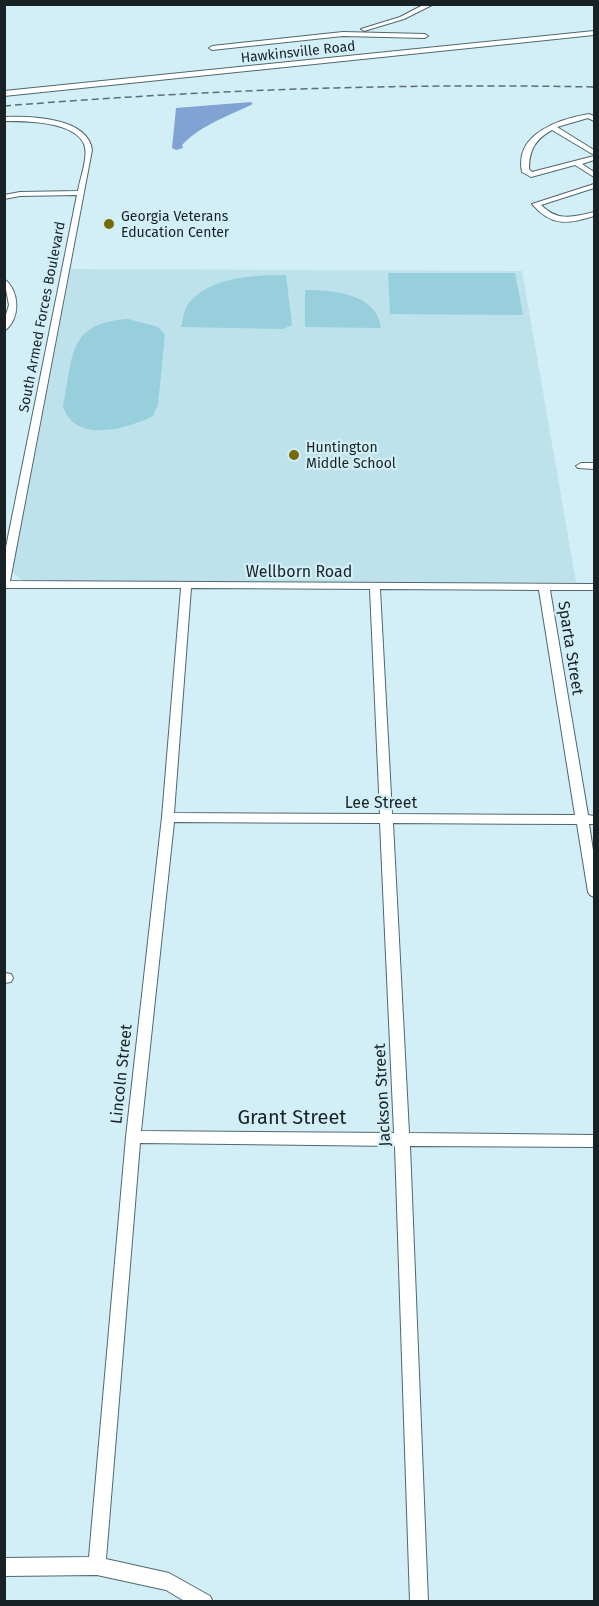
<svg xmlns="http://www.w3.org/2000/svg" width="599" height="1606" font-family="'Fira Sans',sans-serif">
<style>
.built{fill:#bde2eb}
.green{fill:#97cfdd}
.water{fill:#82a2d4}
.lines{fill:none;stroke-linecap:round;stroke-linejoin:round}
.minor-casing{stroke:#4f686f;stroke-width:2}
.major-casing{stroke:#4f686f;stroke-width:2}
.minor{fill:#fff;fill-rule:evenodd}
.major{fill:#fff;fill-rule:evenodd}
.rail{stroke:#5d6e73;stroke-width:1.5;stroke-dasharray:7 4;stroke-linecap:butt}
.poi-dot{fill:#776b05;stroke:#d2eef6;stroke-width:2}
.labels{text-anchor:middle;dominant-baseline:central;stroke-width:4.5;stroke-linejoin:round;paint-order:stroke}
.far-street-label{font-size:14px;fill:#182225;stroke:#d2eef6}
.far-poi-label{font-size:14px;fill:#182225;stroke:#d2eef6;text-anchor:start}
.street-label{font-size:16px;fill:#182225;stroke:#d2eef6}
.near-street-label{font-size:20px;fill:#182225;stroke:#d2eef6}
</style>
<rect width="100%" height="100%" fill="#d2eef6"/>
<!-- built -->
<path class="built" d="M 71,269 L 522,271 L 576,582 L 27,583 L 19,578 L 12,571 Z"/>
<!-- green -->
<path class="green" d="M 515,273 L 523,315 L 390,314 L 388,273 Z
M 286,275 L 292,325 L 283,329 L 181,327 C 183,320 184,310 188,304 C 209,277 254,275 286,275 Z
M 305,290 C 332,290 377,293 381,328 L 305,327 Z
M 128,319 L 158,327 L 165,334 L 158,405 L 153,416 C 129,428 74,445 63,406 C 74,356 66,323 128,319 Z"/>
<!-- water -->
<path class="water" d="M 251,102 L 253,104 C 228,116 201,125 182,145 L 183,148 L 176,150 L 172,148 L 176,108 Z"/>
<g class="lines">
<defs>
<path id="minor" d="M 425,4 L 434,4 L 404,19 L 364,31 L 361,29 L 400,17 Z
M 343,32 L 425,34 L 428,36 L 425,38 L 343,36 L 212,50 L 209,48 L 212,46 Z
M 589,114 L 594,116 L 594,121 L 588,118 L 557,127 L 594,150 L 594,155 L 552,130 C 535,139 529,151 529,169 L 532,172 L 594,156 L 594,160 L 582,164 L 594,172 L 594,177 L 575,165 L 531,177 L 522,172 C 514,133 560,119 589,114 Z
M 4,117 C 29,116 88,117 92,150 L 10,581 L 594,584 L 594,590 L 550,590 L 588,815 L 594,816 L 594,824 L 589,824 L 594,857 L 594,897 L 590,895 L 588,892 L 577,824 L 393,823 L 409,1133 L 594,1135 L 594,1147 L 410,1146 L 428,1602 L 410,1602 L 395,1146 L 140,1143 L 106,1559 L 169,1573 L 210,1596 L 213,1602 L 186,1602 L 166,1590 L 97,1575 L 4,1576 L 4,1558 L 89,1557 L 126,1137 L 162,817 L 181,588 L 4,588 L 4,557 L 77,195 L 20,196 L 4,199 L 4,195 L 20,192 L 78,191 C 80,178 89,156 84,144 C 74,121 25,121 4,121 ZM 191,588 L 370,589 L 380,814 L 174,813 ZM 380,589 L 539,590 L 575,815 L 392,814 ZM 174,822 L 380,823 L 394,1133 L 141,1131 Z
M 594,184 L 594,188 L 541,205 C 558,222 573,217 594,212 L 594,216 C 568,224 552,227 532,204 Z
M 4,279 C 20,290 21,320 4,331 L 4,321 L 9,305 Z
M 581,463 L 594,463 L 594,469 L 578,468 L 576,466 Z
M 4,973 L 11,974 L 13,978 L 11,982 L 4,983 Z"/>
<path id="major" d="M 594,31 L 594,35 L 4,96 L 4,91 Z"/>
</defs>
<!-- minor casing -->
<use href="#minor" class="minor-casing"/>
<!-- major casing -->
<use href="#major" class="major-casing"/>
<!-- minor -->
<use href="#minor" class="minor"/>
<!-- major -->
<use href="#major" class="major"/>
<!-- rail -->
<path class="rail" d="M 4,106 C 201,90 397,83 594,87"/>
</g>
<!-- markers -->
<g class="poi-dot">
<circle cx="109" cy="224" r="6"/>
<circle cx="294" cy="455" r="6"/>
</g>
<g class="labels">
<!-- far-street labels -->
<g class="far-street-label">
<text transform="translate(298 52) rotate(-6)">Hawkinsville Road</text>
<text transform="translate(42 317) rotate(-79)">South Armed Forces Boulevard</text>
</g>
<!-- far-poi labels -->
<g class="far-poi-label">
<text x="121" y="216">Georgia Veterans<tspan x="121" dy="16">Education Center</tspan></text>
<text x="306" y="447">Huntington<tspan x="306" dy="16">Middle School</tspan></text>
</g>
<!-- street labels -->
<g class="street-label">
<text x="299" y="571">Wellborn Road</text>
<text transform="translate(571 648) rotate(81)">Sparta Street</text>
<text x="381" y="802">Lee Street</text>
<text transform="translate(121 1074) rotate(-84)">Lincoln Street</text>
<text transform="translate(382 1095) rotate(-93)">Jackson Street</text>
</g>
<!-- near-street labels -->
<g class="near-street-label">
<text x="292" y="1117">Grant Street</text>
</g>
</g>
<!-- border -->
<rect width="599" height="1606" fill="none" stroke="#182225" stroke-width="12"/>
</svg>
